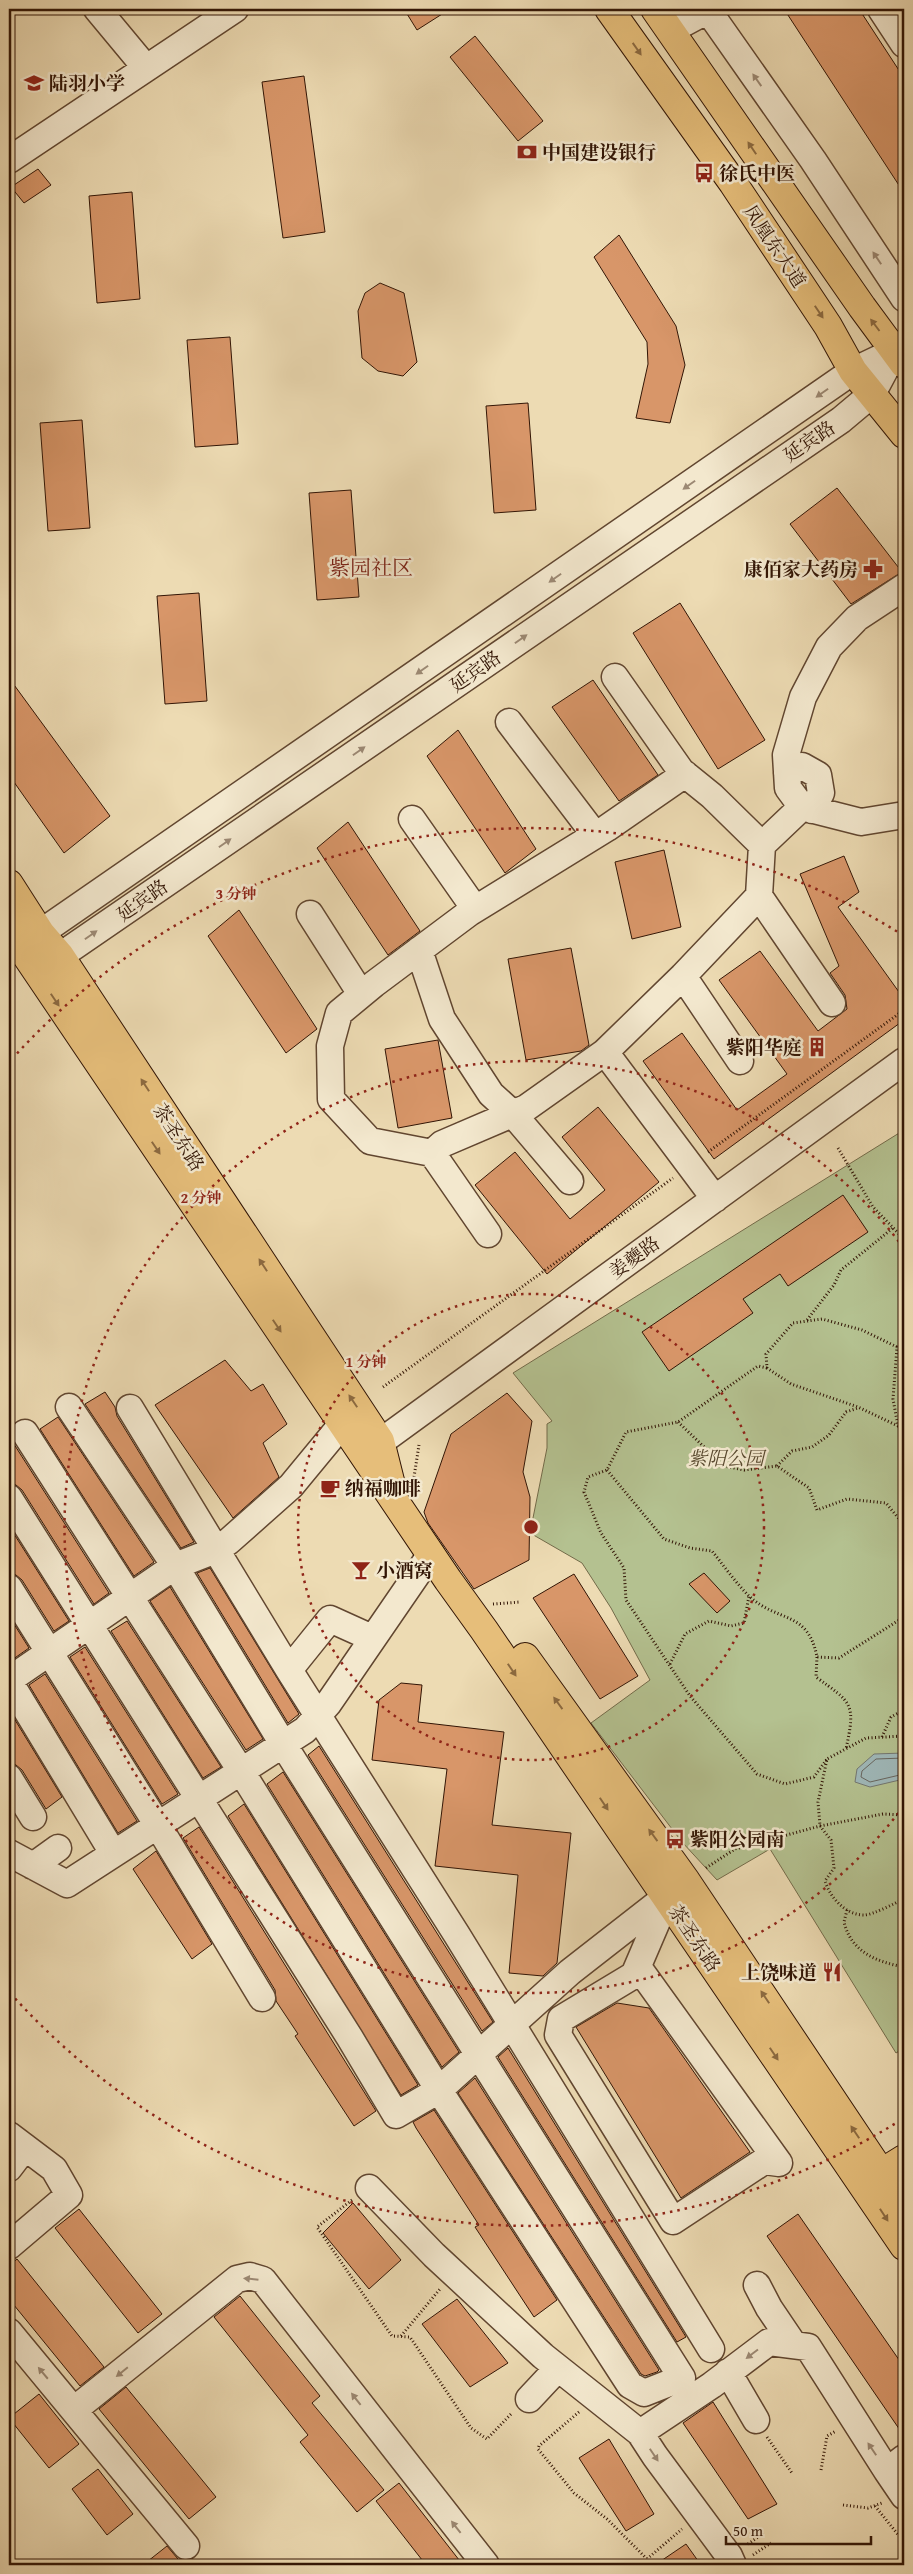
<svg xmlns="http://www.w3.org/2000/svg" width="913" height="2574" font-family="'Gentium Book Plus','Noto Serif SC',serif">
<style>
.green{fill:#b4c190;stroke:#736b4a}
.water{fill:#9fb8b9;stroke:#737771}
.lines{fill:none;stroke-linecap:round;stroke-linejoin:round}
.shore{stroke:#68665f;stroke-width:1}
.building{fill:#d89669;stroke:#321505}
.minor-casing{stroke:#614630;stroke-width:29}
.major-casing{stroke:#321505;stroke-width:30}
.path{stroke:#321505;stroke-width:3;stroke-dasharray:1 2.5;stroke-linecap:butt}
.minor{stroke:#f3e8ce;stroke-width:26}
.major{stroke:#e6be7a;stroke-width:28}
.oneway{fill:#8c6a40}
.oneway2{fill:#9c8974}
.ring{fill:none;stroke:#8f2418;stroke-width:2.5;stroke-dasharray:2.5 5}
.labels{text-anchor:middle;dominant-baseline:central;stroke-width:5;stroke-linejoin:round;paint-order:stroke}
.poi-label{font-size:19px;font-weight:bold;fill:#321505;stroke:#f3e8ce;text-anchor:start}
.street-label{font-size:19px;fill:#321505;stroke:#f3e8ce}
.park-label{font-size:19px;font-style:italic;fill:#59492f;stroke:#f3e8ce}
.quarter-label{font-size:21px;fill:#7a1f14;stroke:#f3e8ce}
.centre{fill:#8f2418;stroke:#f3e8ce;stroke-width:2.5}
.ring-label{font-size:15px;text-anchor:middle;font-weight:bold;fill:#8f2418;stroke:#f3e8ce;stroke-width:5;stroke-linejoin:round;paint-order:stroke}
</style>
<rect width="100%" height="100%" fill="#eddbb3"/>
<filter id="stains"><feTurbulence type="fractalNoise" baseFrequency=".004" numOctaves="4"/><feColorMatrix values="0 0 0 0 .2 0 0 0 0 .09 0 0 0 0 .02 0 0 0 .5 -.17"/></filter>
<radialGradient id="worn" r=".72"><stop offset=".6" stop-color="#630" stop-opacity="0"/><stop offset="1" stop-color="#630" stop-opacity=".3"/></radialGradient>
<!-- green -->
<path class="green" d="M 904,1130 L 904,2048 L 896,2053 L 770,1849 L 717,1880 L 682,1842 L 591,1723 L 650,1680 L 611,1608 L 582,1563 L 530,1533 L 547,1448 L 547,1424 L 552,1421 L 513,1373 Z"/>
<!-- water -->
<path class="water" d="M 904,1753 L 904,1779 L 870,1787 L 855,1782 L 857,1769 L 874,1754 Z"/>
<g class="lines">
<!-- shore -->
<path class="shore" d="M 904,1758 L 876,1759 L 862,1771 L 861,1777 L 870,1782 L 904,1774"/>
</g>
<!-- building -->
<path class="building" d="M 404,9 L 450,9 L 417,30 Z
M 784,9 L 859,9 L 904,78 L 904,193 Z
M 475,36 L 543,121 L 518,141 L 450,57 Z
M 304,76 L 325,232 L 283,238 L 262,82 Z
M 38,169 L 51,185 L 24,203 L 11,187 Z
M 132,192 L 140,299 L 97,303 L 89,196 Z
M 619,235 L 676,326 L 685,365 L 670,423 L 636,418 L 648,364 L 647,342 L 594,257 Z
M 380,283 L 404,293 L 417,362 L 403,376 L 378,371 L 362,358 L 358,311 L 365,293 Z
M 230,337 L 238,444 L 195,447 L 187,340 Z
M 528,403 L 536,510 L 494,513 L 486,406 Z
M 82,420 L 90,528 L 48,531 L 40,423 Z
M 837,488 L 902,572 L 851,604 L 790,524 Z
M 351,490 L 359,597 L 317,600 L 309,493 Z
M 199,593 L 207,701 L 165,704 L 157,596 Z
M 680,603 L 765,740 L 718,769 L 633,633 Z
M 9,678 L 110,816 L 64,853 L 9,775 Z
M 593,680 L 658,775 L 619,801 L 552,707 Z
M 458,730 L 536,849 L 505,873 L 427,756 Z
M 348,822 L 420,931 L 388,955 L 317,848 Z
M 664,850 L 681,927 L 632,939 L 615,862 Z
M 844,856 L 859,892 L 838,907 L 904,999 L 904,1020 L 714,1159 L 643,1061 L 682,1033 L 737,1110 L 787,1074 L 719,980 L 760,951 L 818,1031 L 847,1009 L 845,995 L 830,973 L 839,966 L 800,874 Z
M 239,910 L 317,1029 L 286,1053 L 208,936 Z
M 571,948 L 589,1045 L 581,1051 L 526,1060 L 508,959 Z
M 438,1040 L 452,1118 L 398,1128 L 385,1049 Z
M 598,1107 L 659,1182 L 547,1274 L 475,1185 L 515,1152 L 570,1219 L 605,1190 L 562,1137 Z
M 843,1195 L 868,1232 L 788,1286 L 780,1274 L 743,1299 L 753,1313 L 669,1371 L 642,1332 Z
M 225,1360 L 251,1391 L 263,1384 L 287,1424 L 263,1443 L 279,1477 L 233,1518 L 155,1405 Z
M 105,1392 L 115,1407 L 117,1416 L 194,1542 L 181,1548 L 85,1404 Z
M 507,1393 L 532,1421 L 523,1472 L 530,1497 L 529,1560 L 474,1589 L 428,1523 L 424,1512 L 451,1434 Z
M 58,1417 L 154,1562 L 134,1576 L 40,1429 Z
M 9,1427 L 12,1441 L 109,1593 L 94,1604 L 22,1490 L 16,1485 L 9,1483 Z
M 9,1526 L 69,1621 L 54,1631 L 22,1580 L 16,1575 L 9,1573 Z
M 210,1568 L 299,1714 L 288,1723 L 197,1573 Z
M 704,1573 L 730,1601 L 717,1613 L 689,1584 Z
M 574,1574 L 638,1676 L 600,1699 L 533,1598 Z
M 170,1587 L 263,1739 L 246,1750 L 150,1601 Z
M 9,1616 L 29,1648 L 9,1662 Z
M 127,1621 L 221,1767 L 203,1778 L 111,1631 Z
M 85,1647 L 178,1794 L 162,1804 L 70,1657 Z
M 45,1674 L 137,1821 L 118,1833 L 29,1685 Z
M 401,1683 L 422,1685 L 418,1722 L 504,1732 L 492,1825 L 571,1833 L 557,1963 L 543,1976 L 509,1973 L 518,1875 L 435,1866 L 447,1769 L 372,1760 L 379,1700 Z
M 9,1710 L 62,1797 L 46,1809 L 22,1770 L 16,1765 L 9,1763 Z
M 319,1746 L 493,2022 L 482,2031 L 308,1755 Z
M 283,1772 L 459,2052 L 442,2067 L 267,1784 Z
M 244,1804 L 418,2085 L 401,2095 L 228,1816 Z
M 199,1827 L 376,2111 L 354,2126 L 295,2036 L 298,2034 L 276,2001 L 275,1990 L 183,1838 Z
M 156,1851 L 212,1944 L 192,1959 L 133,1869 Z
M 617,2003 L 649,2008 L 750,2152 L 681,2198 L 576,2027 Z
M 508,2048 L 686,2337 L 677,2342 L 498,2057 Z
M 475,2078 L 659,2370 L 657,2372 L 645,2376 L 641,2374 L 458,2093 Z
M 434,2110 L 557,2300 L 534,2317 L 475,2227 L 479,2225 L 416,2128 L 413,2122 Z
M 353,2203 L 401,2260 L 369,2289 L 323,2233 Z
M 79,2209 L 162,2314 L 138,2333 L 55,2228 Z
M 798,2214 L 904,2367 L 904,2436 L 767,2236 Z
M 17,2259 L 104,2367 L 80,2386 L 9,2299 L 9,2266 Z
M 240,2296 L 320,2396 L 312,2403 L 384,2490 L 357,2512 L 300,2442 L 308,2435 L 214,2317 Z
M 457,2299 L 508,2363 L 470,2387 L 422,2324 Z
M 126,2387 L 216,2497 L 189,2519 L 99,2409 Z
M 39,2394 L 79,2444 L 49,2468 L 9,2418 Z
M 713,2402 L 777,2504 L 748,2519 L 683,2423 Z
M 609,2439 L 654,2514 L 626,2531 L 579,2458 Z
M 98,2469 L 133,2514 L 107,2535 L 72,2489 Z
M 399,2483 L 463,2565 L 426,2565 L 376,2501 Z
M 686,2544 L 701,2565 L 655,2565 Z
M 167,2546 L 183,2565 L 143,2565 Z"/>
<g class="lines">
<defs>
<path id="minor" d="M 97,9 L 146,68
M 707,9 L 813,160 L 904,298
M 881,9 L 904,44
M 671,30 L 710,9
M 9,160 L 235,9
M 904,587 L 857,618 L 829,647 L 803,697 L 786,755 L 788,788 L 802,807 L 861,822 L 904,815
M 615,677 L 681,771 L 712,796 L 762,845
M 509,722 L 595,835
M 787,773 L 802,766 L 818,775 L 821,793 L 812,810
M 412,819 L 475,909
M 759,896 L 832,1003
M 310,914 L 361,994
M 23,945 L 853,371 L 895,351 L 904,343
M 419,950 L 442,1019 L 491,1094 L 513,1114 L 570,1181
M 43,972 L 60,956 L 841,420 L 872,394 L 895,351
M 683,976 L 740,1061
M 605,1052 L 715,1199
M 432,1153 L 370,1141 L 331,1099 L 330,1046 L 339,1013 L 374,984 L 469,913 L 607,828 L 685,774
M 488,1234 L 432,1153 L 442,1144 L 526,1108 L 605,1052 L 683,976 L 759,896 L 762,845 L 802,807
M 130,1408 L 289,1670
M 25,1433 L 241,1771 L 435,2084 L 630,2385 L 644,2393 L 682,2378 L 283,1744 L 175,1566 L 69,1407
M 364,1454 L 904,1061
M 9,1498 L 350,2038 L 396,2115 L 439,2090 L 570,1972 L 684,1883
M 9,1588 L 157,1824 L 262,1998
M 372,1638 L 330,1619 L 289,1670 L 457,1935 L 711,2349
M 9,1680 L 175,1566 L 216,1550 L 229,1541 L 291,1486 L 343,1423
M 9,1681 L 113,1853
M 9,1778 L 33,1817
M 9,1853 L 67,1884 L 305,1730 L 328,1704 L 431,1554
M 33,1866 L 58,1848
M 667,1898 L 634,1975 L 561,2019 L 558,2035 L 673,2221 L 764,2161 L 779,2163
M 638,1967 L 779,2163
M 9,2135 L 54,2169 L 69,2195 L 9,2246
M 9,2168 L 25,2147
M 369,2188 L 434,2255 L 543,2356 L 640,2433
M 757,2285 L 769,2308 L 794,2345
M 9,2332 L 186,2546
M 728,2372 L 756,2420
M 529,2399 L 558,2368
M 74,2410 L 237,2279 L 250,2276 L 263,2280 L 486,2565
M 887,2471 L 904,2496
M 733,2565 L 729,2556 L 655,2456 L 640,2433 L 712,2385 L 769,2342 L 808,2347 L 887,2471 L 904,2458"/>
<path id="major" d="M 609,9 L 733,183 L 828,326 L 853,371 L 904,434
M 655,9 L 862,307 L 904,364
M 9,884 L 41,934 L 60,956 L 380,1441 L 390,1481
M 9,930 L 448,1580 L 484,1630 L 904,2246
M 525,1657 L 686,1881 L 904,2207
M 867,2182 L 904,2159"/>
</defs>
<!-- minor casing -->
<use href="#minor" class="minor-casing"/>
<!-- major casing -->
<use href="#major" class="major-casing"/>
<!-- path -->
<path class="path" d="M 838,1148 L 873,1207 L 904,1239
M 708,1152 L 904,1010
M 807,1320 L 834,1285 L 841,1270 L 893,1228
M 904,1338 L 897,1347 L 893,1399 L 898,1426 L 904,1430
M 897,1347 L 862,1330 L 822,1319 L 793,1323 L 766,1354 L 767,1368 L 791,1384 L 858,1407 L 898,1426
M 767,1368 L 758,1366 L 678,1422 L 626,1432 L 607,1470 L 588,1477 L 584,1492 L 601,1533 L 624,1568 L 626,1600 L 690,1696 L 757,1774 L 785,1784 L 814,1777 L 827,1759
M 383,1387 L 673,1178
M 678,1422 L 724,1466 L 744,1470 L 777,1466 L 809,1488 L 817,1510 L 847,1499 L 886,1503 L 904,1525
M 777,1466 L 792,1451 L 812,1447 L 829,1435 L 846,1412 L 858,1408
M 607,1470 L 664,1539 L 690,1548 L 712,1551 C 724,1566 736,1583 749,1596 C 778,1623 808,1610 817,1657 L 839,1658 L 904,1617
M 414,1477 L 419,1445
M 493,1604 L 520,1602
M 817,1657 L 816,1677 C 852,1703 856,1703 846,1749
M 670,1664 L 685,1634 L 709,1621 L 731,1626 L 744,1623 L 749,1596
M 904,1736 L 866,1738 L 827,1759 L 818,1802 L 820,1826 L 883,1814 L 904,1815
M 882,1737 L 891,1717 L 904,1710
M 706,1868 L 735,1849 L 820,1826 L 831,1840 L 834,1868 L 825,1881 C 830,1897 845,1915 864,1915 C 873,1915 895,1903 904,1899
M 847,1910 L 844,1922 C 851,1952 877,1962 904,1967
M 352,2200 L 317,2227 L 392,2336 L 410,2337 L 471,2428 L 487,2439 L 512,2413
M 401,2336 L 440,2289
M 579,2412 L 539,2446 L 538,2449 L 574,2493 L 607,2519 L 647,2559 L 645,2565
M 767,2437 L 792,2473
M 821,2470 L 827,2436 L 836,2431
M 843,2505 L 868,2508 L 882,2503
M 875,2506 L 904,2542
M 748,2544 L 764,2533
M 753,2555 L 771,2543
M 647,2559 L 682,2529"/>
<!-- minor -->
<use href="#minor" class="minor"/>
<!-- major -->
<use href="#major" class="major"/>
</g>
<!-- one-way arrows -->
<defs><path id="oneway-solid" d="M-6-.8H1V-3.2L6.5 0L1 3.2V.8H-6Z" transform="scale(1.25)"/></defs>
<g class="oneway">
<use href="#oneway-solid" transform="translate(637 49) rotate(55)"/>
<use href="#oneway-solid" transform="translate(752 148) rotate(-124)"/>
<use href="#oneway-solid" transform="translate(819 312) rotate(56)"/>
<use href="#oneway-solid" transform="translate(875 325) rotate(-127)"/>
<use href="#oneway-solid" transform="translate(55 1000) rotate(56)"/>
<use href="#oneway-solid" transform="translate(145 1085) rotate(-123)"/>
<use href="#oneway-solid" transform="translate(156 1148) rotate(56)"/>
<use href="#oneway-solid" transform="translate(263 1265) rotate(-123)"/>
<use href="#oneway-solid" transform="translate(277 1326) rotate(56)"/>
<use href="#oneway-solid" transform="translate(353 1401) rotate(-124)"/>
<use href="#oneway-solid" transform="translate(512 1670) rotate(56)"/>
<use href="#oneway-solid" transform="translate(558 1703) rotate(-126)"/>
<use href="#oneway-solid" transform="translate(604 1804) rotate(56)"/>
<use href="#oneway-solid" transform="translate(653 1835) rotate(-126)"/>
<use href="#oneway-solid" transform="translate(765 1997) rotate(-124)"/>
<use href="#oneway-solid" transform="translate(774 2054) rotate(56)"/>
<use href="#oneway-solid" transform="translate(855 2132) rotate(-124)"/>
<use href="#oneway-solid" transform="translate(884 2215) rotate(57)"/>
</g>
<g class="oneway2">
<use href="#oneway-solid" transform="translate(757 80) rotate(-125)"/>
<use href="#oneway-solid" transform="translate(877 258) rotate(-124)"/>
<use href="#oneway-solid" transform="translate(822 393) rotate(145)"/>
<use href="#oneway-solid" transform="translate(689 485) rotate(145)"/>
<use href="#oneway-solid" transform="translate(555 578) rotate(145)"/>
<use href="#oneway-solid" transform="translate(521 639) rotate(-35)"/>
<use href="#oneway-solid" transform="translate(422 670) rotate(145)"/>
<use href="#oneway-solid" transform="translate(359 751) rotate(-35)"/>
<use href="#oneway-solid" transform="translate(225 843) rotate(-35)"/>
<use href="#oneway-solid" transform="translate(91 935) rotate(-35)"/>
<use href="#oneway-solid" transform="translate(251 2279) rotate(-174)"/>
<use href="#oneway-solid" transform="translate(752 2354) rotate(143)"/>
<use href="#oneway-solid" transform="translate(122 2372) rotate(141)"/>
<use href="#oneway-solid" transform="translate(43 2373) rotate(-130)"/>
<use href="#oneway-solid" transform="translate(356 2399) rotate(-128)"/>
<use href="#oneway-solid" transform="translate(872 2449) rotate(-124)"/>
<use href="#oneway-solid" transform="translate(654 2455) rotate(56)"/>
<use href="#oneway-solid" transform="translate(456 2527) rotate(-128)"/>
</g>
<!-- distance rings -->
<g class="ring">
<circle cx="531" cy="1527" r="233"/>
<path d="M903 1807A466 466 0 1 1 903 1247"/>
<path d="M901 2120A699 699 0 0 1 12 1995M12 1059A699 699 0 0 1 901 934"/>
</g>
<!-- icons -->
<defs>
<symbol id="school-bare" viewBox="-9 -9 18 18"><path d="M0-5L7-2L0 1L-7-2ZM-4 1L0 2.5L4 1V4Q0 6-4 4Z" fill="#8f2418" stroke="#f3e8ce" stroke-width="2.5" paint-order="stroke"/></symbol>
<symbol id="bank-bare" viewBox="-9 -9 18 18"><path d="M-6-4H6V4H-6ZM0-2.3a2.3 2.3 0 1 0 0 4.6a2.3 2.3 0 1 0 0-4.6Z" fill="#8f2418" stroke="#f3e8ce" stroke-width="2.5" paint-order="stroke"/></symbol>
<symbol id="bus-bare" viewBox="-9 -9 18 18"><path d="M-5-6H5V4H4V6H2V4H-2V6H-4V4H-5ZM-3.5-4V0h7V-4ZM-3.5 1.2v1.5H-2V1.2ZM2 1.2v1.5H3.5V1.2Z" fill="#8f2418" stroke="#f3e8ce" stroke-width="2.5" paint-order="stroke"/></symbol>
<symbol id="pharmacy-bare" viewBox="-9 -9 18 18"><path d="M-2-6h4v4h4v4h-4v4h-4v-4h-4v-4h4Z" fill="#8f2418" stroke="#f3e8ce" stroke-width="2.5" paint-order="stroke"/></symbol>
<symbol id="building-bare" viewBox="-9 -9 18 18"><path d="M-4-6H4V6H1V3H-1V6H-4ZM-2.5-4.3h1.7v1.8h-1.7ZM.8-4.3h1.7v1.8H.8ZM-2.5-1h1.7V.8h-1.7ZM.8-1h1.7V.8H.8Z" fill="#8f2418" stroke="#f3e8ce" stroke-width="2.5" paint-order="stroke"/></symbol>
<symbol id="cafe-bare" viewBox="-9 -9 18 18"><path d="M-5.5-4.5H6V0H3Q3 3.5 0 3.5H-2.5Q-5.5 3.5-5.5 0ZM3-3.2v2h1.7v-2ZM-6 4.5H4V6H-6Z" fill="#8f2418" stroke="#f3e8ce" stroke-width="2.5" paint-order="stroke"/></symbol>
<symbol id="bar-bare" viewBox="-9 -9 18 18"><path d="M-6-5H6L.8 .8V4.5H3.5V6h-7V4.5H-.8V.8Z" fill="#8f2418" stroke="#f3e8ce" stroke-width="2.5" paint-order="stroke"/></symbol>
<symbol id="restaurant-bare" viewBox="-9 -9 18 18"><path d="M-5-6h1v4h1v-4h1v4h1v-4h1v5L-1.5 .5V6h-2V.5L-5-1ZM5-6V6H3V1.5H1.5Q1.5-4 5-6Z" fill="#8f2418" stroke="#f3e8ce" stroke-width="2.5" paint-order="stroke"/></symbol>
</defs>
<g fill-rule="evenodd">
<use href="#school-bare" x="20" y="69" width="28" height="28"/>
<use href="#bank-bare" x="513" y="138" width="28" height="28"/>
<use href="#bus-bare" x="690" y="159" width="28" height="28"/>
<use href="#pharmacy-bare" x="859" y="555" width="28" height="28"/>
<use href="#building-bare" x="803" y="1033" width="28" height="28"/>
<use href="#cafe-bare" x="316" y="1474" width="28" height="28"/>
<use href="#bar-bare" x="347" y="1556" width="28" height="28"/>
<use href="#bus-bare" x="661" y="1825" width="28" height="28"/>
<use href="#restaurant-bare" x="818" y="1958" width="28" height="28"/>
</g>
<g class="labels">
<!-- poi labels -->
<g class="poi-label">
<text x="49" y="83">陆羽小学</text>
<text x="542" y="152">中国建设银行</text>
<text x="719" y="173">徐氏中医</text>
<text x="858" y="569" text-anchor="end">康佰家大药房</text>
<text x="802" y="1047" text-anchor="end">紫阳华庭</text>
<text x="345" y="1488">纳福咖啡</text>
<text x="376" y="1570">小酒窝</text>
<text x="690" y="1839">紫阳公园南</text>
<text x="817" y="1972" text-anchor="end">上饶味道</text>
</g>
<!-- street labels -->
<g class="street-label">
<text transform="translate(775 246) rotate(56)">凤凰东大道</text>
<text transform="translate(809 441) rotate(-34)">延宾路</text>
<text transform="translate(475 671) rotate(-35)">延宾路</text>
<text transform="translate(142 900) rotate(-35)">延宾路</text>
<text transform="translate(179 1137) rotate(57)">茶圣东路</text>
<text transform="translate(634 1257) rotate(-36)">姜夔路</text>
<text transform="translate(695 1938) rotate(56)">茶圣东路</text>
</g>
<!-- park labels -->
<g class="park-label">
<text x="726" y="1458">紫阳公园</text>
</g>
<!-- quarter labels -->
<g class="quarter-label">
<text x="371" y="567">紫园社区</text>
</g>
</g>
<circle cx="531" cy="1527" r="8" class="centre"/>
<g class="ring-label">
<text x="236" y="899">3 分钟</text>
<text x="201" y="1203">2 分钟</text>
<text x="366" y="1367">1 分钟</text>
</g>
<!-- margin -->
<rect width="913" height="2574" fill="none" stroke="#eddbb3" stroke-width="30"/>
<rect x="10" y="10" width="893" height="2554" fill="none" stroke="#321505" stroke-width="2.5"/>
<rect x="15" y="15" width="883" height="2544" fill="none" stroke="#321505"/>
<!-- scale -->
<path d="M726 2536v8h145v-8" fill="none" stroke="#321505" stroke-width="2.5"/>
<text x="733" y="2536" font-size="15" fill="#321505" stroke="#f3e8ce" stroke-width="4" paint-order="stroke">50 m</text>
<rect width="100%" height="100%" filter="url(#stains)"/>
<rect width="100%" height="100%" fill="url(#worn)"/>
</svg>
